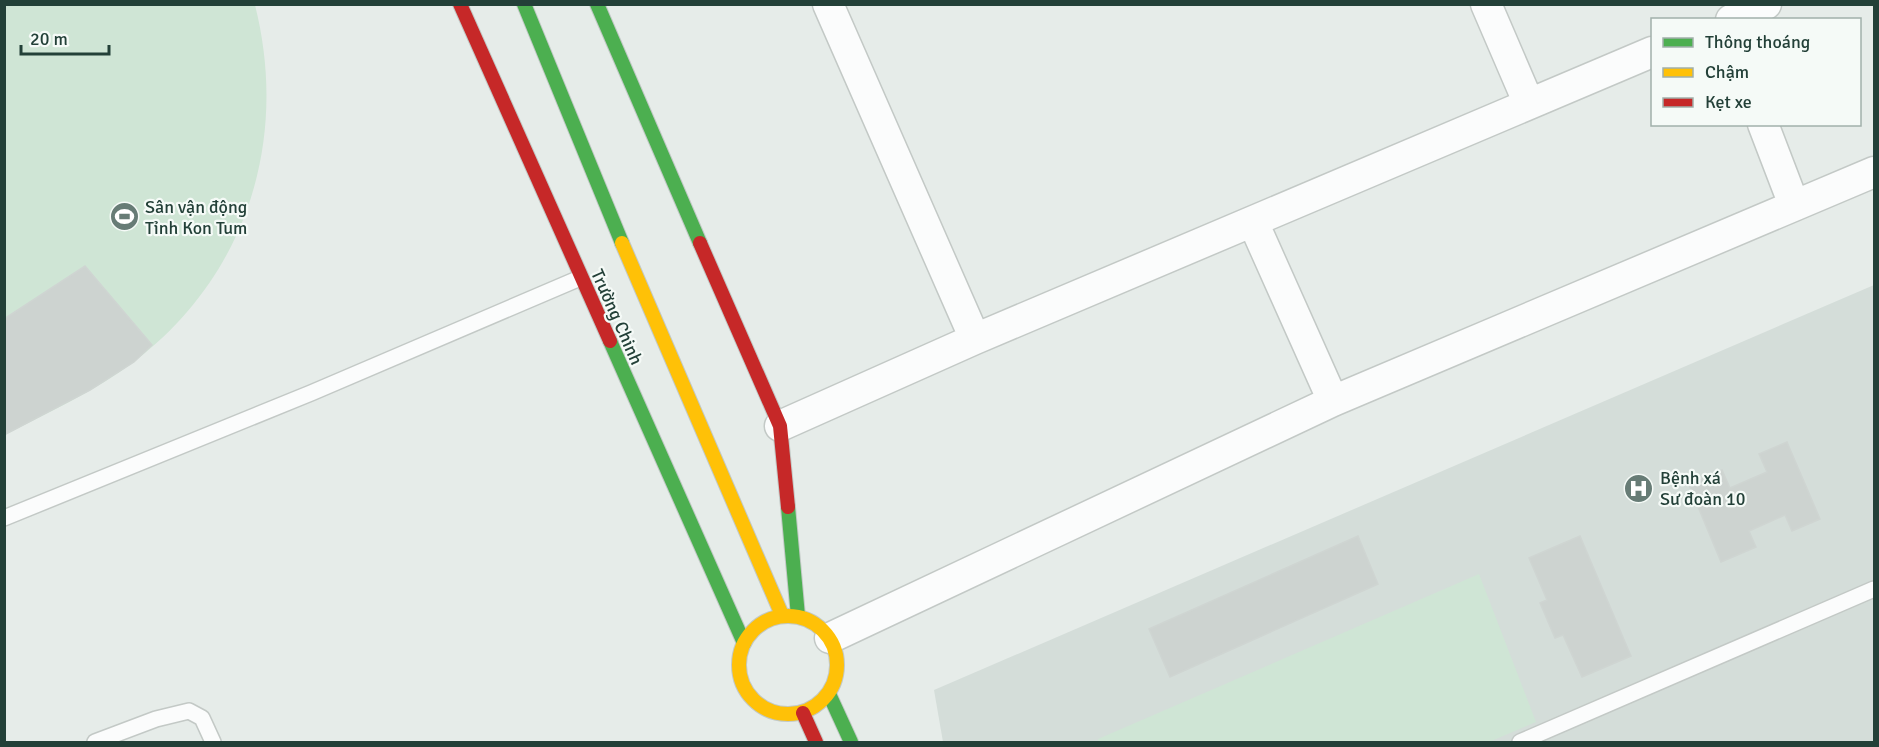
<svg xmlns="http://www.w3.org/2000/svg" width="1879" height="747" font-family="Signika,sans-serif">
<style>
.built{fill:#d4ddd9}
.green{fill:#cfe5d5}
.building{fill:#cdd3d0;stroke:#cfd5d2;stroke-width:1.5}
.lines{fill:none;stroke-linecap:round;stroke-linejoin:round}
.lane-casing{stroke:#c3c9c6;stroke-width:18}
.street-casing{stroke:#c3c9c6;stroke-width:33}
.fast-casing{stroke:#c2c9c6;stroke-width:16}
.slow-casing{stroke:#c2c9c6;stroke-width:16}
.jam-casing{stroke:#c2c9c6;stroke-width:16}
.lane{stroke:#fbfcfc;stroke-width:15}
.street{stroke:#fbfcfc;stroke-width:30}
.fast{stroke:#4caf50;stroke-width:14}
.slow{stroke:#ffc107;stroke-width:14}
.jam{stroke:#c62828;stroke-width:14}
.labels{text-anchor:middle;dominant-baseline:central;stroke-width:4.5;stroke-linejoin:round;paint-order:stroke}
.poi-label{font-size:18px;fill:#234038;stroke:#f5faf7;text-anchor:start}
.street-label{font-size:18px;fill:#234038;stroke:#f5faf7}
</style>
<rect width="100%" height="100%" fill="#e6ece9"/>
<!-- built -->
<path class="built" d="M 1874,285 L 1874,742 L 943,742 L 934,690 Z"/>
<!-- green -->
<path class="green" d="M 5,5 L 255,5 C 289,140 247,275 135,361 C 96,391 48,412 5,435 Z
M 1479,574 L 1536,722 L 1489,742 L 1099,742 L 1098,739 Z"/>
<!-- building -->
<path class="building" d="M 85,266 L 152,345 L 134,362 L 90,390 L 4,435 L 4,319 Z
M 1787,442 L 1820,519 L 1792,531 L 1785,515 L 1749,531 L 1756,547 L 1721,562 L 1689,485 L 1722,470 L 1730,488 L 1767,472 L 1759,454 Z
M 1358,536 L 1378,584 L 1170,677 L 1149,629 Z
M 1580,536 L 1631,656 L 1582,677 L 1563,635 L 1555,638 L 1540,603 L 1547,600 L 1529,558 Z"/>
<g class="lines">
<defs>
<path id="lane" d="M 4,518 L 311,393 L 580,278
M 95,742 L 156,719 L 189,711 L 202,718 L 213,742
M 1520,742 L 1874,589"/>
<path id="street" d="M 828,4 L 975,339
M 1486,4 L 1529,104
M 1731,20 L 1766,4
M 1763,124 L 1794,205
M 1253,222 L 1333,401
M 780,426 L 975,339 L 1652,52
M 830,638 L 1333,401 L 1874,172"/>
<path id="fast" d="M 524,4 L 622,243
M 597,4 L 700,243
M 610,341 L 744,643
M 788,507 L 798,616
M 829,694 L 851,742"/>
<path id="slow" d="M 622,243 L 782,615
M739 665a49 49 0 1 1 98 0a49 49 0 1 1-98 0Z"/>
<path id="jam" d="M 460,4 L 610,341
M 700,243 L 780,426 L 788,507
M 803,713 L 816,742"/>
</defs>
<!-- lane casing -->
<use href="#lane" class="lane-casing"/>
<!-- street casing -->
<use href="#street" class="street-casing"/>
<!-- fast casing -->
<use href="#fast" class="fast-casing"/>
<!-- slow casing -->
<use href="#slow" class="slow-casing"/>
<!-- jam casing -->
<use href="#jam" class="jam-casing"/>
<!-- lane -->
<use href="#lane" class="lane"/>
<!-- street -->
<use href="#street" class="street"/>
<!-- fast -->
<use href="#fast" class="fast"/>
<!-- slow -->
<use href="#slow" class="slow"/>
<!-- jam -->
<use href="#jam" class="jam"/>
</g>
<!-- icons -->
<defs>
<symbol id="stadium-disc" viewBox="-11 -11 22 22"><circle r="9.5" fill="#677c76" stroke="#f5faf7"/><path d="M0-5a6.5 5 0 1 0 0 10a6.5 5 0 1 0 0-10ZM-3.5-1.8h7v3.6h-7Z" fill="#fff"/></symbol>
<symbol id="hospital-disc" viewBox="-11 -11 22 22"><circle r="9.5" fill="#677c76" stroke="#f5faf7"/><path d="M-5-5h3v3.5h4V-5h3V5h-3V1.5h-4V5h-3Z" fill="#fff"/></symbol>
</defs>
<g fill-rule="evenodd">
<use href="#stadium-disc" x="108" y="200" width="33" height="33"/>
<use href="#hospital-disc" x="1622" y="472" width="33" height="33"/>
</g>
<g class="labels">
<!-- poi labels -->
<g class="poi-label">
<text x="145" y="207">Sân vận động<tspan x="145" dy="21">Tỉnh Kon Tum</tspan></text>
<text x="1660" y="478">Bệnh xá<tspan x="1660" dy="21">Sư đoàn 10</tspan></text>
</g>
<!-- street labels -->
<g class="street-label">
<text transform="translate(617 317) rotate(66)">Trường Chinh</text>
</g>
</g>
<!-- border -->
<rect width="1879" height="747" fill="none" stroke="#234038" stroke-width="12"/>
<!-- legend -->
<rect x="1651" y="18" width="210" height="108" fill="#f5faf7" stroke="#a1b0ab" stroke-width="1.5"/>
<rect x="1663" y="38" width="30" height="9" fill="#4caf50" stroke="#a1b0ab" stroke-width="1.5"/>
<text x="1705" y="48" font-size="18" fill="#234038">Thông thoáng</text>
<rect x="1663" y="68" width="30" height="9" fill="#ffc107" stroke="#a1b0ab" stroke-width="1.5"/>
<text x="1705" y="78" font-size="18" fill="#234038">Chậm</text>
<rect x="1663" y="98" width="30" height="9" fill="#c62828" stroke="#a1b0ab" stroke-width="1.5"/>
<text x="1705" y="108" font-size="18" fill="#234038">Kẹt xe</text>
<!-- scale -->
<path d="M21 45v9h88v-9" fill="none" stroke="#234038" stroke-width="3"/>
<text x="30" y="45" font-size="18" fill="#234038" stroke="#f5faf7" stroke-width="4.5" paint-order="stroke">20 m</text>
</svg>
